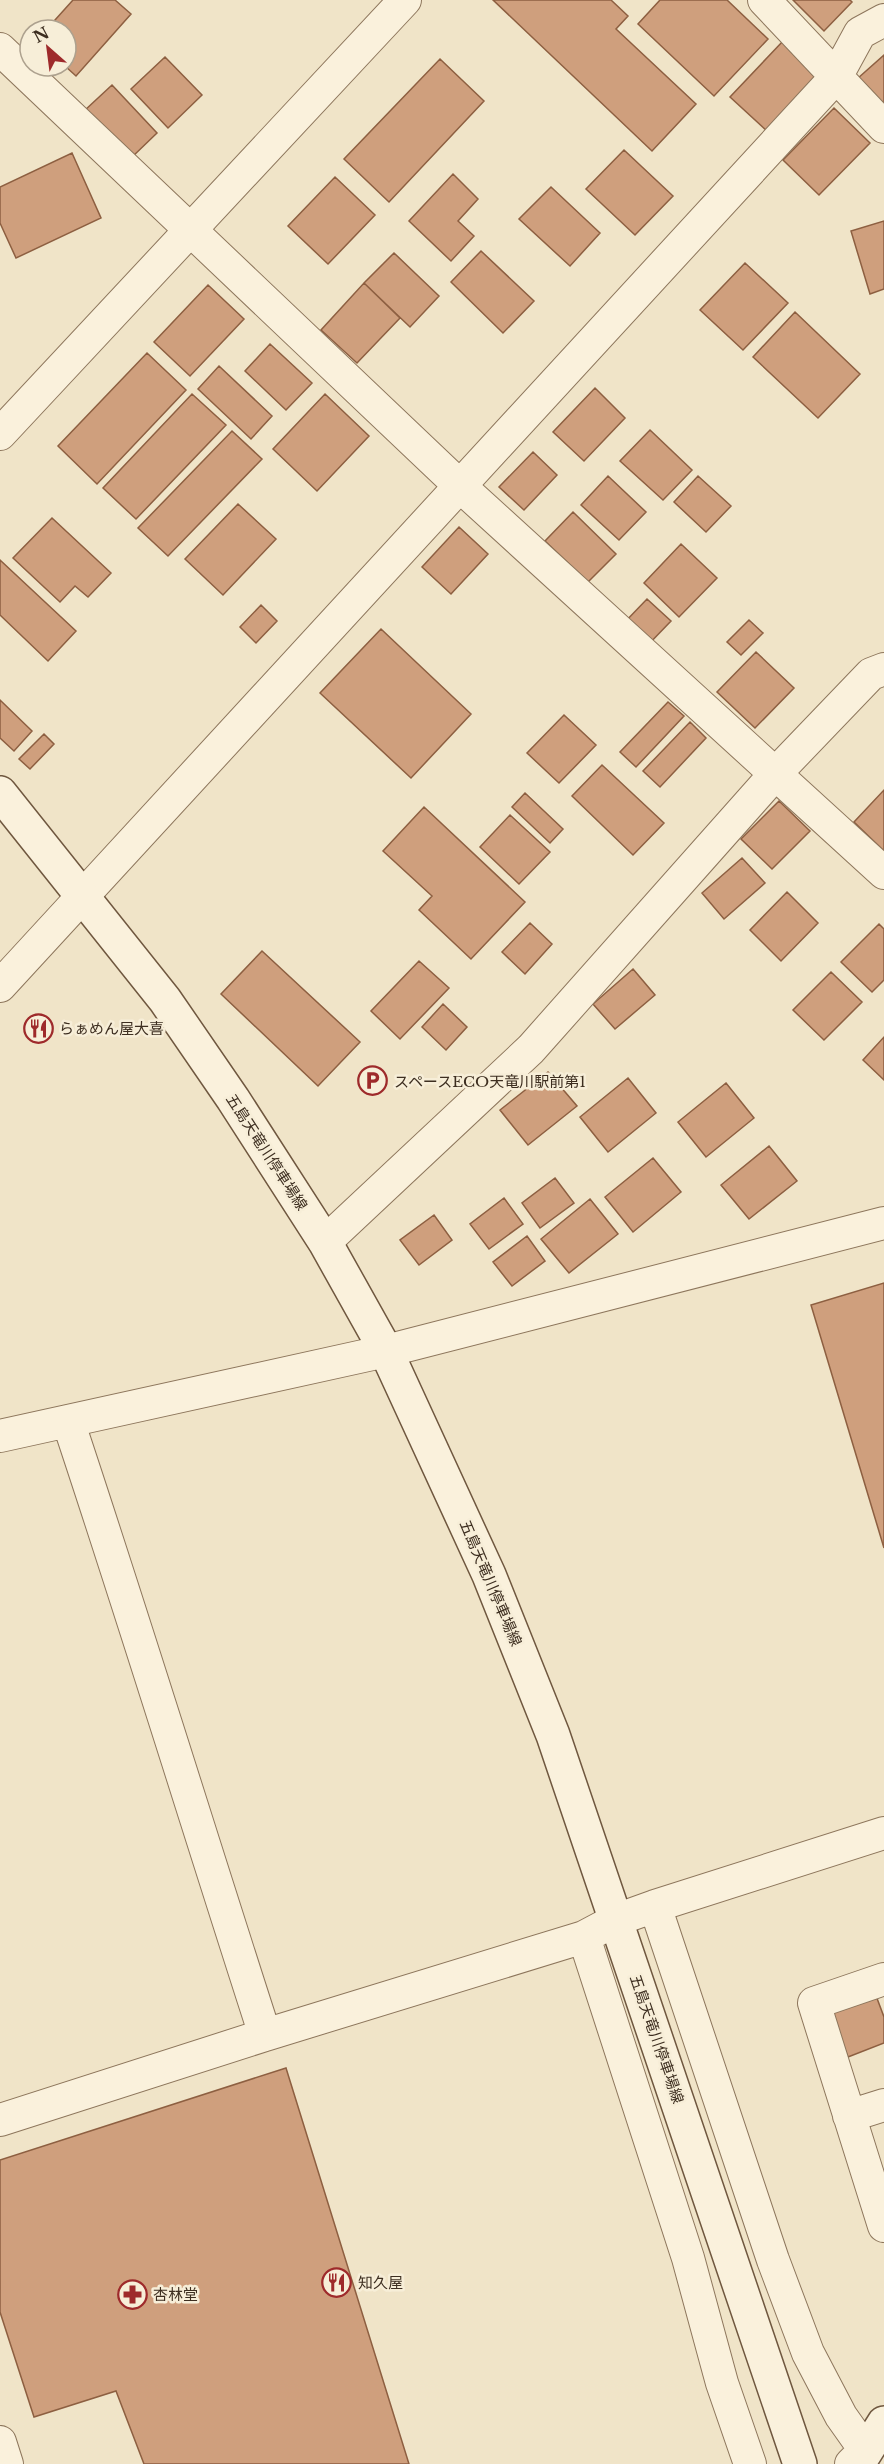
<svg xmlns="http://www.w3.org/2000/svg" width="884" height="2464" font-family="'Libre Baskerville','Noto Sans JP',serif">
<style>
.building{fill:#cf9f7d;stroke:#8d5f41;stroke-width:1.5}
.lines{fill:none;stroke-linecap:round;stroke-linejoin:round}
.street-casing{stroke:#8d765c;stroke-width:34}
.secondary-casing{stroke:#6f573f;stroke-width:36}
.street{stroke:#faf1dc;stroke-width:32}
.secondary{stroke:#faf1dc;stroke-width:33}
.labels{text-anchor:middle;dominant-baseline:central;stroke-width:5;stroke-linejoin:round;paint-order:stroke}
.poi-label{font-size:15px;fill:#3d2e20;stroke:#f7eed8;text-anchor:start}
.street-label{font-size:15px;fill:#3d2e20;stroke:#f7eed8}
</style>
<rect width="100%" height="100%" fill="#f0e4c8"/>
<!-- building -->
<path class="building" d="M 73,0 L 115,0 L 131,14 L 76,76 L 65,66 L 66,30 L 46,30 Z
M 493,0 L 611,0 L 628,16 L 616,29 L 696,104 L 652,151 Z
M 660,0 L 727,0 L 768,39 L 714,96 L 638,24 Z
M 793,0 L 850,0 L 852,2 L 824,31 Z
M 783,41 L 820,75 L 767,131 L 730,97 Z
M 884,55 L 884,108 L 857,79 Z
M 165,57 L 202,95 L 168,128 L 131,89 Z
M 440,59 L 484,101 L 389,202 L 344,159 Z
M 112,85 L 157,133 L 129,160 L 84,111 Z
M 834,108 L 870,143 L 819,195 L 783,160 Z
M 624,150 L 673,196 L 635,235 L 586,189 Z
M 72,153 L 101,218 L 16,258 L 0,223 L 0,187 Z
M 453,174 L 478,199 L 458,221 L 474,236 L 451,261 L 409,221 Z
M 335,177 L 375,215 L 328,264 L 288,226 Z
M 551,187 L 600,233 L 570,266 L 519,219 Z
M 884,221 L 884,289 L 870,294 L 851,231 Z
M 481,251 L 534,301 L 503,333 L 451,282 Z
M 394,253 L 439,296 L 410,327 L 364,283 Z
M 745,263 L 788,303 L 743,350 L 700,310 Z
M 364,283 L 400,318 L 357,363 L 321,330 Z
M 208,285 L 244,319 L 190,376 L 154,342 Z
M 795,312 L 860,374 L 818,418 L 753,357 Z
M 270,344 L 312,383 L 286,410 L 245,371 Z
M 147,353 L 186,390 L 97,484 L 58,446 Z
M 219,366 L 272,416 L 251,439 L 198,389 Z
M 595,388 L 625,418 L 584,461 L 553,432 Z
M 192,394 L 226,425 L 136,519 L 103,488 Z
M 325,394 L 369,436 L 317,491 L 273,449 Z
M 650,430 L 692,470 L 663,500 L 620,461 Z
M 232,431 L 262,459 L 168,556 L 138,528 Z
M 533,452 L 557,475 L 524,510 L 499,487 Z
M 608,476 L 646,512 L 619,540 L 581,505 Z
M 698,476 L 731,506 L 706,532 L 674,502 Z
M 238,504 L 276,539 L 223,595 L 185,559 Z
M 573,512 L 616,554 L 588,582 L 545,541 Z
M 52,518 L 111,573 L 88,597 L 75,586 L 60,602 L 13,558 Z
M 459,527 L 488,554 L 451,594 L 422,567 Z
M 681,544 L 717,578 L 679,617 L 644,583 Z
M 0,560 L 76,631 L 48,661 L 0,615 Z
M 647,599 L 671,621 L 646,647 L 623,624 Z
M 261,605 L 277,621 L 256,643 L 240,627 Z
M 749,620 L 763,633 L 741,655 L 727,642 Z
M 381,629 L 471,714 L 411,778 L 320,693 Z
M 756,652 L 794,688 L 755,728 L 717,692 Z
M 0,700 L 32,731 L 14,751 L 0,738 Z
M 668,702 L 684,716 L 636,767 L 620,752 Z
M 564,715 L 596,745 L 559,783 L 527,753 Z
M 690,722 L 706,738 L 660,787 L 643,771 Z
M 44,734 L 54,744 L 30,769 L 19,759 Z
M 602,765 L 664,823 L 633,855 L 572,796 Z
M 884,790 L 884,851 L 854,822 Z
M 525,793 L 563,829 L 550,843 L 512,807 Z
M 779,801 L 810,831 L 772,869 L 741,839 Z
M 424,807 L 525,902 L 471,959 L 419,910 L 432,896 L 383,851 Z
M 510,815 L 550,852 L 519,884 L 480,847 Z
M 742,858 L 765,883 L 724,919 L 702,893 Z
M 787,892 L 818,923 L 781,961 L 750,930 Z
M 530,923 L 552,944 L 525,974 L 502,952 Z
M 879,924 L 884,929 L 884,980 L 872,992 L 841,962 Z
M 262,951 L 360,1042 L 318,1086 L 221,994 Z
M 419,961 L 449,988 L 400,1039 L 371,1011 Z
M 633,969 L 655,995 L 615,1029 L 593,1004 Z
M 831,972 L 862,1002 L 824,1040 L 793,1010 Z
M 443,1004 L 467,1027 L 446,1050 L 422,1027 Z
M 884,1037 L 884,1080 L 863,1060 Z
M 548,1072 L 577,1106 L 528,1145 L 500,1110 Z
M 628,1078 L 656,1113 L 608,1152 L 580,1117 Z
M 726,1083 L 754,1118 L 706,1157 L 678,1122 Z
M 769,1146 L 797,1181 L 749,1219 L 721,1185 Z
M 653,1158 L 681,1192 L 633,1232 L 605,1197 Z
M 555,1178 L 574,1203 L 540,1228 L 522,1203 Z
M 504,1198 L 523,1224 L 489,1249 L 470,1224 Z
M 590,1199 L 618,1234 L 569,1273 L 541,1239 Z
M 434,1215 L 452,1240 L 419,1265 L 400,1240 Z
M 527,1236 L 545,1261 L 512,1286 L 493,1262 Z
M 884,1283 L 884,1548 L 811,1305 Z
M 875,1993 L 884,2017 L 884,2043 L 848,2057 L 830,2011 Z
M 286,2068 L 409,2464 L 144,2464 L 116,2391 L 34,2417 L 0,2312 L 0,2160 Z"/>
<g class="lines">
<defs>
<path id="street" d="M 764,0 L 884,127
M 0,49 L 461,487 L 884,873
M 0,434 L 405,0
M 0,986 L 836,77 L 860,33 L 884,20
M 325,1242 L 531,1049 L 776,773 L 871,674 L 884,669
M 68,1421 C 136,1625 199,1831 265,2035
M 0,1436 L 386,1351 L 884,1223
M 655,1906 L 773,2260 L 808,2353 L 841,2416 L 865,2450 L 851,2464
M 584,1937 L 688,2258 L 722,2383 L 750,2464
M 884,1979 L 814,2003 L 884,2226
M 849,2116 L 884,2105
M 0,2120 L 265,2035 L 584,1937 L 616,1920 L 655,1906 L 884,1833
M 0,2442 L 7,2464"/>
<path id="secondary" d="M 0,793 L 165,1000 L 233,1099 L 325,1242 L 386,1351 L 489,1575 L 553,1735 L 800,2464
M 858,2464 L 884,2423"/>
</defs>
<!-- street casing -->
<use href="#street" class="street-casing"/>
<!-- secondary casing -->
<use href="#secondary" class="secondary-casing"/>
<!-- street -->
<use href="#street" class="street"/>
<!-- secondary -->
<use href="#secondary" class="secondary"/>
</g>
<!-- icons -->
<defs>
<symbol id="restaurant-ring" viewBox="-11 -11 22 22"><circle r="9.5" fill="#f7eed8" stroke="#9e2a2b" stroke-width="1.5"/><path d="M-5-6h1v4h1v-4h1v4h1v-4h1v5L-1.5 .5V6h-2V.5L-5-1ZM5-6V6H3V1.5H1.5Q1.5-4 5-6Z" fill="#9e2a2b"/></symbol>
<symbol id="parking-ring" viewBox="-11 -11 22 22"><circle r="9.5" fill="#f7eed8" stroke="#9e2a2b" stroke-width="1.5"/><path d="M-3.5-5.5H1a3.5 3.5 0 0 1 0 7H-1V5.5H-3.5ZM-1-3.4V-.6H.8a1.4 1.4 0 0 0 0-2.8Z" fill="#9e2a2b"/></symbol>
<symbol id="pharmacy-ring" viewBox="-11 -11 22 22"><circle r="9.5" fill="#f7eed8" stroke="#9e2a2b" stroke-width="1.5"/><path d="M-2-6h4v4h4v4h-4v4h-4v-4h-4v-4h4Z" fill="#9e2a2b"/></symbol>
</defs>
<g fill-rule="evenodd">
<use href="#restaurant-ring" x="22" y="1012" width="33" height="33"/>
<use href="#parking-ring" x="356" y="1064" width="33" height="33"/>
<use href="#restaurant-ring" x="320" y="2266" width="33" height="33"/>
<use href="#pharmacy-ring" x="116" y="2278" width="33" height="33"/>
</g>
<g class="labels">
<!-- poi labels -->
<g class="poi-label">
<text x="59" y="1028">らぁめん屋大喜</text>
<text x="394" y="1081">スペースECO天竜川駅前第1</text>
<text x="358" y="2282">知久屋</text>
<text x="153" y="2294">杏林堂</text>
</g>
<!-- street labels -->
<g class="street-label">
<text transform="translate(267 1152) rotate(57)">五島天竜川停車場線</text>
<text transform="translate(491 1583) rotate(67)">五島天竜川停車場線</text>
<text transform="translate(657 2039) rotate(71)">五島天竜川停車場線</text>
</g>
</g>
<!-- north arrow -->
<g transform="translate(48 48) rotate(332)"><circle r="28" fill="#f7eed8" stroke="#ada18e" stroke-width="1.5"/>
<path d="M0-4.5L10 22L0 15L-10 22Z" fill="#9e2a2b"/>
<text y="-9" font-size="16" font-weight="bold" text-anchor="middle" fill="#3d2e20">N</text>
</g>
</svg>
